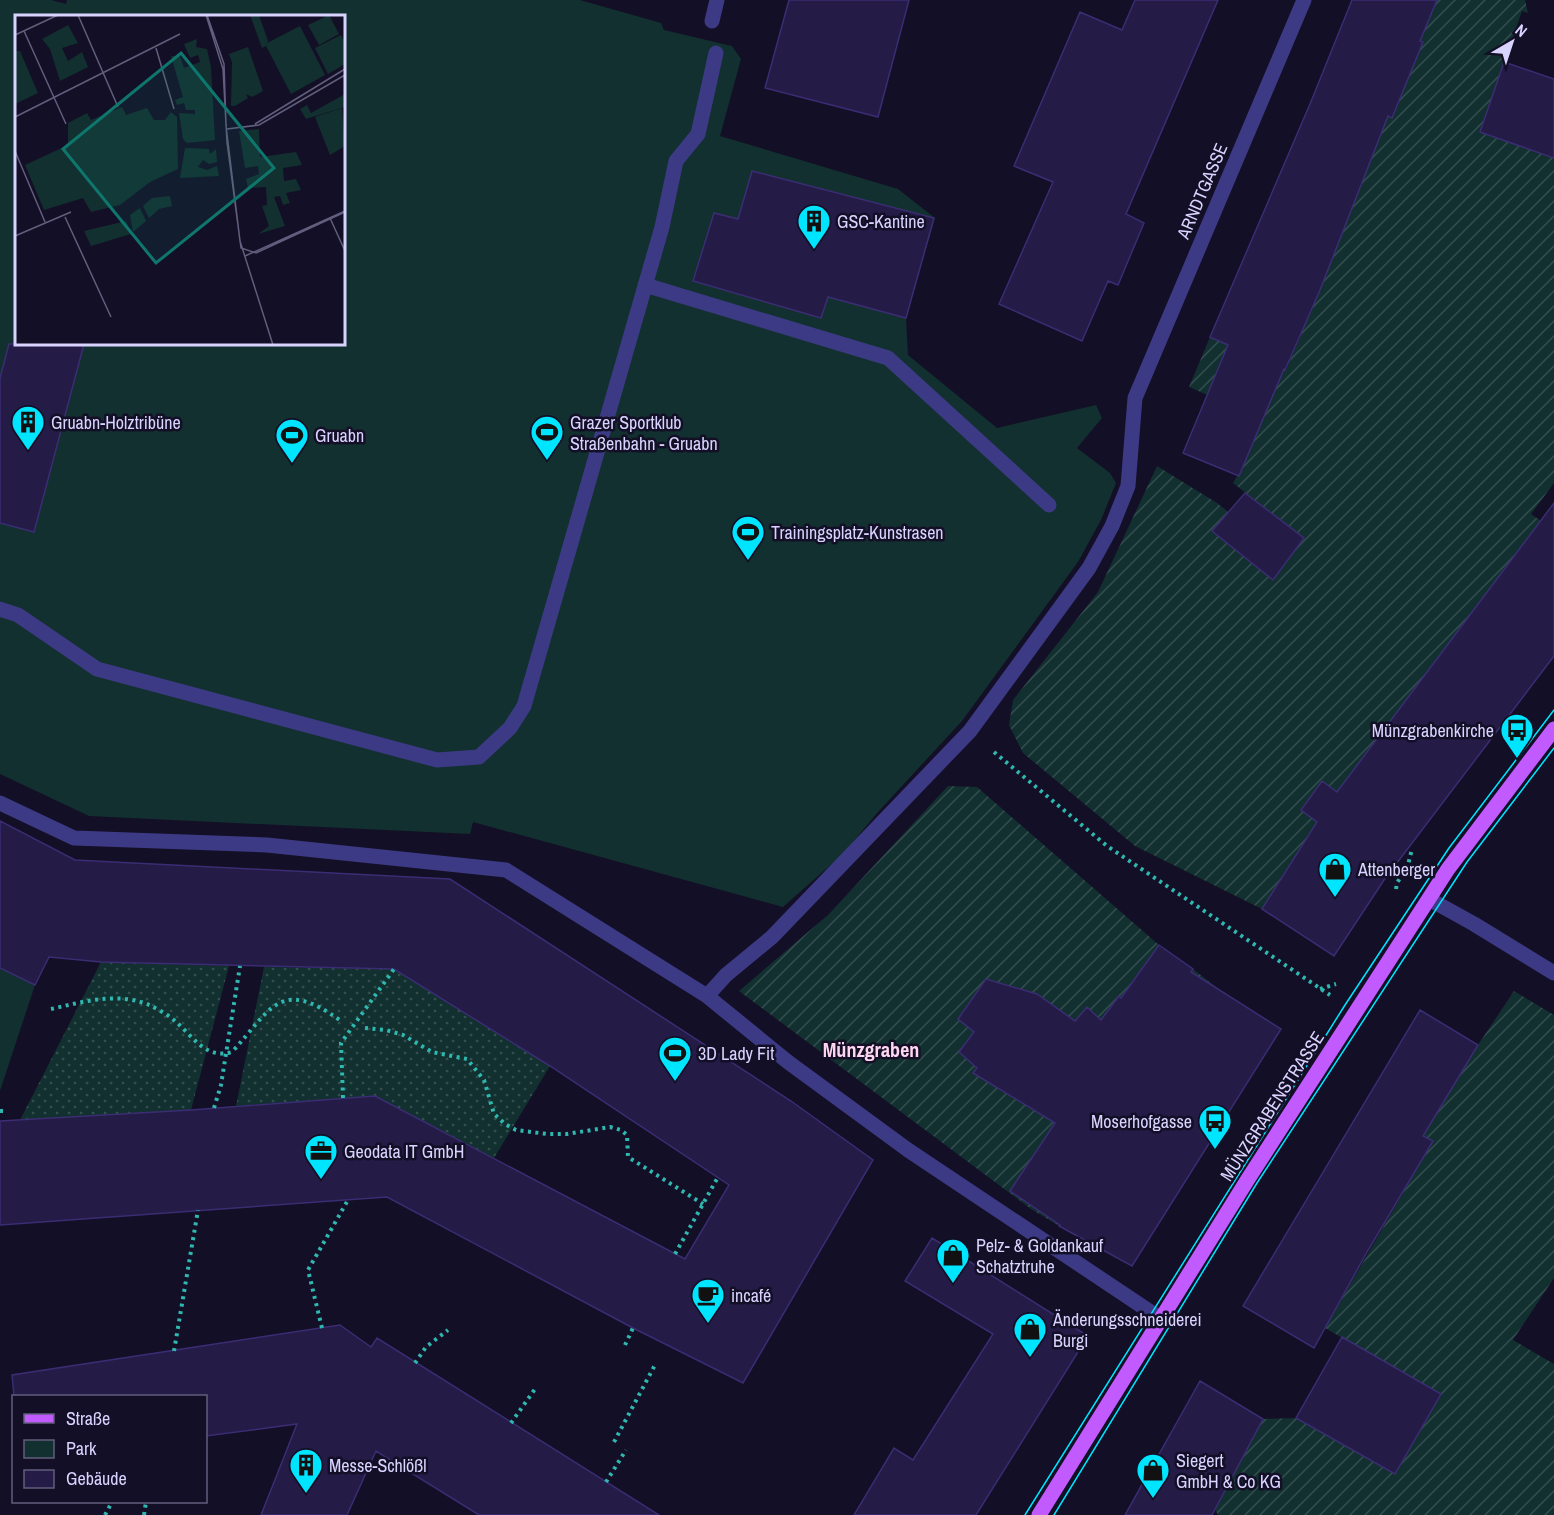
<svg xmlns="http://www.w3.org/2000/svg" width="1554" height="1515" font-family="'Archivo Narrow',sans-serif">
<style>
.grass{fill:url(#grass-dots)}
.park{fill:#12302f;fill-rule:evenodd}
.garden{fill:url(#garden-furrows)}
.building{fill:#241b47;stroke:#3b2d73;stroke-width:1.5}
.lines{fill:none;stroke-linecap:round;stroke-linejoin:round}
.path{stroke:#2fb8b0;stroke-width:4;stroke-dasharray:3 4.5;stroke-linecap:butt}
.minor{stroke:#3d3a85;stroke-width:15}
.major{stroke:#c25bff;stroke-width:15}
.tram{stroke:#00e5ff;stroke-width:1.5}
.path-bridge{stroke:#2fb8b0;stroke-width:4;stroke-dasharray:3 4.5;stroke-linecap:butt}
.labels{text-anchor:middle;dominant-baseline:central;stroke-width:5;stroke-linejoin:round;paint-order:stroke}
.street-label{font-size:18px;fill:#d9d4ff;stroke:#130f26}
.poi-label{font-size:18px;fill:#d9d4ff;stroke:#130f26;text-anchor:start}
.neighbourhood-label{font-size:20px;font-weight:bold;fill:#ffd6f0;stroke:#130f26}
.inset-road{fill:none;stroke:#625e7d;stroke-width:1.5}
.view{fill:#0f766e;fill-opacity:0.15;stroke:#0f766e;stroke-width:3}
.inset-edge{fill:none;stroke:#d9d4ff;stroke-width:3}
</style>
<defs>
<pattern id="grass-dots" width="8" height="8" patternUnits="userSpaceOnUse" patternTransform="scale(1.5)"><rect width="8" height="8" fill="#12302f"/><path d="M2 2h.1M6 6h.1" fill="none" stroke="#344d4e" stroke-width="1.8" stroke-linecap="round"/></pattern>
<pattern id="garden-furrows" width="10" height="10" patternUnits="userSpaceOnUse" patternTransform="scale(1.5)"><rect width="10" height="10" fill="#12302f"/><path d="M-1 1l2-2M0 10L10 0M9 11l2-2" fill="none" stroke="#344d4e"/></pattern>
</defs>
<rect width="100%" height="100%" fill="#130f26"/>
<!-- grass -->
<path class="grass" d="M 101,962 L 229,966 L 191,1110 L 19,1122 Z
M 264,967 L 394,969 L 550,1066 L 494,1158 L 375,1096 L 236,1106 Z"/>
<!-- park -->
<path class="park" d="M 0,0 L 51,0 L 66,4 L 67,0 L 580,0 L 661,23 L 664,30 L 732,46 L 741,59 L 720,136 L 898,189 L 935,218 L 906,318 L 908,355 L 997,428 L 1096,405 L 1102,418 L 1077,448 L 1110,473 L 1116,483 L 1101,520 L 1078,562 L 962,721 L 878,812 L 843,854 L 783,907 L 473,822 L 470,834 L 89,816 L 0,774 ZM 16,16 L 344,16 L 344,344 L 16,344 Z
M 0,968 L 35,985 L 0,1091 Z"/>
<!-- garden -->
<path class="garden" d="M 1437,0 L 1525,0 L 1528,13 L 1522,11 L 1480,131 L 1554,158 L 1554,483 L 1531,514 L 1541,521 L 1337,792 L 1322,781 L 1301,810 L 1317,822 L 1262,909 L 1135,846 L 1023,753 L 1009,725 L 1013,700 L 1098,592 L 1157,466 L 1217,503 L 1272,547 L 1303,538 L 1233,483 L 1245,462 L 1263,419 L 1189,387 L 1210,337 L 1286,370 L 1320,290 L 1388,116 L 1392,118 L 1422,42 L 1420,41 Z
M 948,786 L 977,787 L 1159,945 L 1130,985 L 1164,1009 L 1193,969 L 1216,987 L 1143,1097 L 1057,1008 L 1037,994 L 986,979 L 958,1019 L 974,1032 L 959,1052 L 1007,1094 L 1074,1135 L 1120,1132 L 1059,1226 L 1031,1209 L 739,991 L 828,915 Z
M 1514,991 L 1554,1015 L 1554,1278 L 1513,1340 L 1554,1364 L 1554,1515 L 1218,1515 L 1215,1509 L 1263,1419 L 1296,1418 L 1395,1474 L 1440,1394 L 1325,1328 L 1433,1141 L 1423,1136 L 1478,1045 Z"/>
<!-- building -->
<path class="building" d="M 789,0 L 909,0 L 878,117 L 765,88 Z
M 1135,0 L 1218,0 L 1126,214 L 1144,223 L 1118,285 L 1108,281 L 1082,341 L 999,304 L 1053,182 L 1014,166 L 1080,12 L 1122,30 Z
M 1352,0 L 1437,0 L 1420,41 L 1423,42 L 1392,118 L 1388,116 L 1320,290 L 1285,370 L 1284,369 L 1239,476 L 1183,453 L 1228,345 L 1210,337 L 1310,104 Z
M 1504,62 L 1554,79 L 1554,158 L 1480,132 Z
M 752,171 L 934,218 L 906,318 L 828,297 L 821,318 L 693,281 L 714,213 L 738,219 Z
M 9,344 L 84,344 L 34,532 L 0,523 L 0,378 Z
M 1245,493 L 1304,538 L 1273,580 L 1212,531 Z
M 1554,503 L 1554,656 L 1384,880 L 1334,956 L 1262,909 L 1317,822 L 1301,810 L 1322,781 L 1337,792 Z
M 0,821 L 75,860 L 450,879 L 791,1101 L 873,1160 L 743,1383 L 633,1328 L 387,1197 L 0,1225 L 0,1121 L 191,1110 L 375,1096 L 685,1259 L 729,1185 L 550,1066 L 394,969 L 101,962 L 49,957 L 35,985 L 0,968 Z
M 1159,945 L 1193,969 L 1191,972 L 1281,1029 L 1132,1266 L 1059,1226 L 1060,1225 L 1010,1191 L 1055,1123 L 973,1073 L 977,1068 L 959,1052 L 974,1032 L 958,1019 L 986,979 L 1037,994 L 1075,1021 L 1087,1007 L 1101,1020 L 1119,996 L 1121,998 Z
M 1420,1010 L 1478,1045 L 1423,1136 L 1433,1141 L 1367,1252 L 1314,1348 L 1243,1306 Z
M 932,1238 L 1088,1336 L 976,1515 L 854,1515 L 894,1448 L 913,1460 L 993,1334 L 905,1281 Z
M 340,1325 L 371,1347 L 377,1338 L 659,1515 L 479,1515 L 376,1451 L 347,1515 L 261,1515 L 297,1424 L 206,1436 L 206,1396 L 14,1396 L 12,1375 Z
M 1342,1337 L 1441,1394 L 1395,1474 L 1296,1418 Z
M 1200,1381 L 1263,1419 L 1212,1515 L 1125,1515 Z"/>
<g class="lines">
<!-- path -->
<path class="path" d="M 994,752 L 1107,846 L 1330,995
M 1396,889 L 1397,883 L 1408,865 L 1412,849
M 1320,989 L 1336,984
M 51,1009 C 83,1002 114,992 147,1004 C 156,1008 167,1014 175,1021 C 192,1035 205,1060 232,1052 C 272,1008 280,977 341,1021
M 365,1028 L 386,1030 L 403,1035 L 432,1052 L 467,1059 L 484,1080 L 494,1114 L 505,1124 L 516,1130 L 547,1134 L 567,1134 L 610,1127 L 621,1130 L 627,1135 L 628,1157 L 703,1204
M 214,1108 L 221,1085 L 240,966
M 0,1111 L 5,1111
M 675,1254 L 718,1177
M 322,1328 L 308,1270 L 348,1200
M 625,1345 L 633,1328
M 174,1351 L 198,1210
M 415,1363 L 426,1347 L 448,1330
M 511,1423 L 535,1389
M 614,1442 L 656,1363
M 606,1482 L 626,1450
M 105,1515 L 112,1502
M 144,1515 L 146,1502"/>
<!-- minor -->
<path class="minor" d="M 712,21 L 717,0
M 645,285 L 888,358 L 1049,505
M 0,609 L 18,615 L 97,669 L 437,760 L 479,757 L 510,728 L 524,706 L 662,227 L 676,161 L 698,134 L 716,53
M 0,803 L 74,838 L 267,845 L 506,870 L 707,996 L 788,1062 L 908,1150 L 1161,1319
M 1429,899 L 1474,924 L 1554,973
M 707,996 L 726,975 L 772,937 L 970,731 L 1089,568 L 1112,526 L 1128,486 L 1135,398 L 1304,0"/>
<!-- major -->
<path class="major" d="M 1039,1515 L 1248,1179 L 1448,869 L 1554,729"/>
<!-- tram -->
<path class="tram" d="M 1025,1515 L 1345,1005 L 1449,848 L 1554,710
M 1054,1515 L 1257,1183 L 1467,862 L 1554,748"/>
<!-- path-bridge -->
<path class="path-bridge" d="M 343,1098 L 341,1043 L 394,969"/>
</g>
<!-- icons -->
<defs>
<symbol id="building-pin" viewBox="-11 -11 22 30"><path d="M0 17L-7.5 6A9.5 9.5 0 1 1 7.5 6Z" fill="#00e5ff" stroke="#130f26"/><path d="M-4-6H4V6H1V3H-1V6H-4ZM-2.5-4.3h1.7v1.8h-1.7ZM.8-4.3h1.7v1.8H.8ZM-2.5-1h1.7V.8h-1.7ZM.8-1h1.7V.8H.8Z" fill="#111"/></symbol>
<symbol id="stadium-pin" viewBox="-11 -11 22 30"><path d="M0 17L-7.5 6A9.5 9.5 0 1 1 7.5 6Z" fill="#00e5ff" stroke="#130f26"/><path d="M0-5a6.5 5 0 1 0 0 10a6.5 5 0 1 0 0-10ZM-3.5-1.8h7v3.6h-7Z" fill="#111"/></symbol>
<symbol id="bus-pin" viewBox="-11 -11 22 30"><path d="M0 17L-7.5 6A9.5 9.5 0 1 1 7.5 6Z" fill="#00e5ff" stroke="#130f26"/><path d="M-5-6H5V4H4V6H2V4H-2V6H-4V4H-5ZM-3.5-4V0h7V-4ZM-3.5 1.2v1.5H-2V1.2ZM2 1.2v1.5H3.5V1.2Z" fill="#111"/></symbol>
<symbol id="shop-pin" viewBox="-11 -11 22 30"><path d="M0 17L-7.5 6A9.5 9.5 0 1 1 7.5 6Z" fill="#00e5ff" stroke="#130f26"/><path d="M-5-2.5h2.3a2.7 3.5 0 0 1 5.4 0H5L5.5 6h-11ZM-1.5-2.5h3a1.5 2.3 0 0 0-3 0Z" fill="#111"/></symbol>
<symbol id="office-pin" viewBox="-11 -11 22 30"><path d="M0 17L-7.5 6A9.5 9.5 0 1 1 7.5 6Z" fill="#00e5ff" stroke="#130f26"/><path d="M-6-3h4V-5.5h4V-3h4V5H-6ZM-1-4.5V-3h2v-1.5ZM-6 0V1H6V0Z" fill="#111"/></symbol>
<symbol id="cafe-pin" viewBox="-11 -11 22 30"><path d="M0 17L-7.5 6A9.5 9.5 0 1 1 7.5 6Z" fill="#00e5ff" stroke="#130f26"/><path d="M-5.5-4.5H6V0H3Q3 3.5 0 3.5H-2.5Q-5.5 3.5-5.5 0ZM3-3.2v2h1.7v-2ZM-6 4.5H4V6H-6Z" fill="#111"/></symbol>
</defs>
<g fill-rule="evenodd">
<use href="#building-pin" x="795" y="202" width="38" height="52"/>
<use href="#building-pin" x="9" y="403" width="38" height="52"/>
<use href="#stadium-pin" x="528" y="413" width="38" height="52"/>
<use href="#stadium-pin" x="273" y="416" width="38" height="52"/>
<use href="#stadium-pin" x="729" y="513" width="38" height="52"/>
<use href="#bus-pin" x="1498" y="711" width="38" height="52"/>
<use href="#shop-pin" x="1316" y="850" width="38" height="52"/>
<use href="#stadium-pin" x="656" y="1034" width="38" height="52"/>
<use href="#bus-pin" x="1196" y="1102" width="38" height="52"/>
<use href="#office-pin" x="302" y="1132" width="38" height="52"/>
<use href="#shop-pin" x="934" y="1236" width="38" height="52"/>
<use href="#cafe-pin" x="689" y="1276" width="38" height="52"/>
<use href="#shop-pin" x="1011" y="1310" width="38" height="52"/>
<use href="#building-pin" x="287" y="1446" width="38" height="52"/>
<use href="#shop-pin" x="1134" y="1451" width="38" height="52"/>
</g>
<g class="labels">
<!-- street labels -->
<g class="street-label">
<text transform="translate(1202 191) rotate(-67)">ARNDTGASSE</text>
<text transform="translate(1272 1106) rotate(-57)">MÜNZGRABENSTRASSE</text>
</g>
<!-- poi labels -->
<g class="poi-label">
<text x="837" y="221">GSC-Kantine</text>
<text x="51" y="422">Gruabn-Holztribüne</text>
<text x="570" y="422">Grazer Sportklub<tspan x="570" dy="21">Straßenbahn - Gruabn</tspan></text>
<text x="315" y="435">Gruabn</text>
<text x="771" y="532">Trainingsplatz-Kunstrasen</text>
<text x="1494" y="730" text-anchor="end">Münzgrabenkirche</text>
<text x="1358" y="869">Attenberger</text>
<text x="698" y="1053">3D Lady Fit</text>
<text x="1192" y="1121" text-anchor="end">Moserhofgasse</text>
<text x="344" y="1151">Geodata IT GmbH</text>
<text x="976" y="1245">Pelz- &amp; Goldankauf<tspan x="976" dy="21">Schatztruhe</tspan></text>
<text x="731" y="1295">incafé</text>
<text x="1053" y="1319">Änderungsschneiderei<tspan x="1053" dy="21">Burgi</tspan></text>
<text x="1176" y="1460">Siegert<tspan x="1176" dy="21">GmbH &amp; Co KG</tspan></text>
<text x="329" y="1465">Messe-Schlößl</text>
</g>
<!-- neighbourhood labels -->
<g class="neighbourhood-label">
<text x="871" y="1049">Münzgraben</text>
</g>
</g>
<!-- overview -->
<g transform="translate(15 15)">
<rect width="330" height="330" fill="#130f26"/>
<path d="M 155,181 L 157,191 L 144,194 L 134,203 L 128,191 L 137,183 ZM 125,193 L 131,206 L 118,217 L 115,200 Z" fill="#12302f"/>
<path d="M 314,0 L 324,19 L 304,30 L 293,10 ZM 285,11 L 310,60 L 276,79 L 250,29 ZM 204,14 L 214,39 L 233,32 L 248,76 L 237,82 L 231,79 L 233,83 L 220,91 L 216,91 L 217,47 ZM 326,20 L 330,27 L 330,49 L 313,59 L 300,33 ZM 107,92 L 111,100 L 132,93 L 139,105 L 150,105 L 156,97 L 162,102 L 163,154 L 135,167 L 105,190 L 76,197 L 68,183 L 29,195 L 10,150 L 53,130 L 53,108 L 72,98 L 76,105 ZM 327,93 L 330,131 L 315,140 L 300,102 ZM 111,206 L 116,219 L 76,231 L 69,216 Z" fill="#12302f"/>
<path d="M 235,0 L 244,0 L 253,26 L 251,31 L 247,33 ZM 53,10 L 63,28 L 47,33 L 53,46 L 67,37 L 73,52 L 45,66 L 35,34 L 27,24 ZM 182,24 L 181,32 L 192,34 L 196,52 L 200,125 L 172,128 L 168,124 L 164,98 L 180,99 L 180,95 L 171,95 L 169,88 L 162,90 L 160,85 L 168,82 L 156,41 L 165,41 L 169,53 L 185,47 L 183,40 L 175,43 L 169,29 ZM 0,36 L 5,36 L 23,78 L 0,89 ZM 330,79 L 330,92 L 291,104 L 285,94 L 292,90 L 296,98 ZM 244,114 L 245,142 L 281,137 L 287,150 L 268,153 L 269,166 L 281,164 L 286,175 L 271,178 L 275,188 L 268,190 L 265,181 L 259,182 L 270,211 L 243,219 L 254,211 L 247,191 L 252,190 L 251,172 L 233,173 L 231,164 L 244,159 L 243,151 L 230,153 L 224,116 ZM 170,133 L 194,134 L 195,139 L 201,134 L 202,147 L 194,149 L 188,145 L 183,152 L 192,155 L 202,151 L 204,161 L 165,163 Z" fill="#12302f"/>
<path class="inset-road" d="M 63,0 L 103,92M 191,0 L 208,54 L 212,127 L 226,233 L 241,238 L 330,197M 192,0 L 209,49 L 211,111 L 225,226 L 258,330M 9,16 L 51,109M 0,20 L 43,0M 141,33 L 159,94M 0,102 L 165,19M 240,109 L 330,54M 212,114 L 244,110 L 330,60M 0,136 L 30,207M 50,202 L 96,302M 315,203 L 330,236M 0,221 L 56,197M 230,241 L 330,196"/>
<path class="view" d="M 166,38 L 259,153 L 141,248 L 48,134 Z"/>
<rect width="330" height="330" class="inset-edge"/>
</g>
<!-- legend -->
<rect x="12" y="1395" width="195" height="108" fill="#130f26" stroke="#625e7d" stroke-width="1.5"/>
<rect x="24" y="1414" width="30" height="9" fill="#c25bff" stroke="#625e7d" stroke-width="1.5"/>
<text x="66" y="1425" font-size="18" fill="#d9d4ff">Straße</text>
<rect x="24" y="1440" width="30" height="18" fill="#12302f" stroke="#625e7d" stroke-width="1.5"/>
<text x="66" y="1455" font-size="18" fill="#d9d4ff">Park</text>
<rect x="24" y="1470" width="30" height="18" fill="#241b47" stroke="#625e7d" stroke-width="1.5"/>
<text x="66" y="1485" font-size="18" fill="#d9d4ff">Gebäude</text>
<!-- north arrow -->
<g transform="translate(1512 42) rotate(39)" stroke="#130f26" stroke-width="4.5" paint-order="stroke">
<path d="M0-4.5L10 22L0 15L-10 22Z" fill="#d9d4ff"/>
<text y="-9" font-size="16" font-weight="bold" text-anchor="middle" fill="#d9d4ff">N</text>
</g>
</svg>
